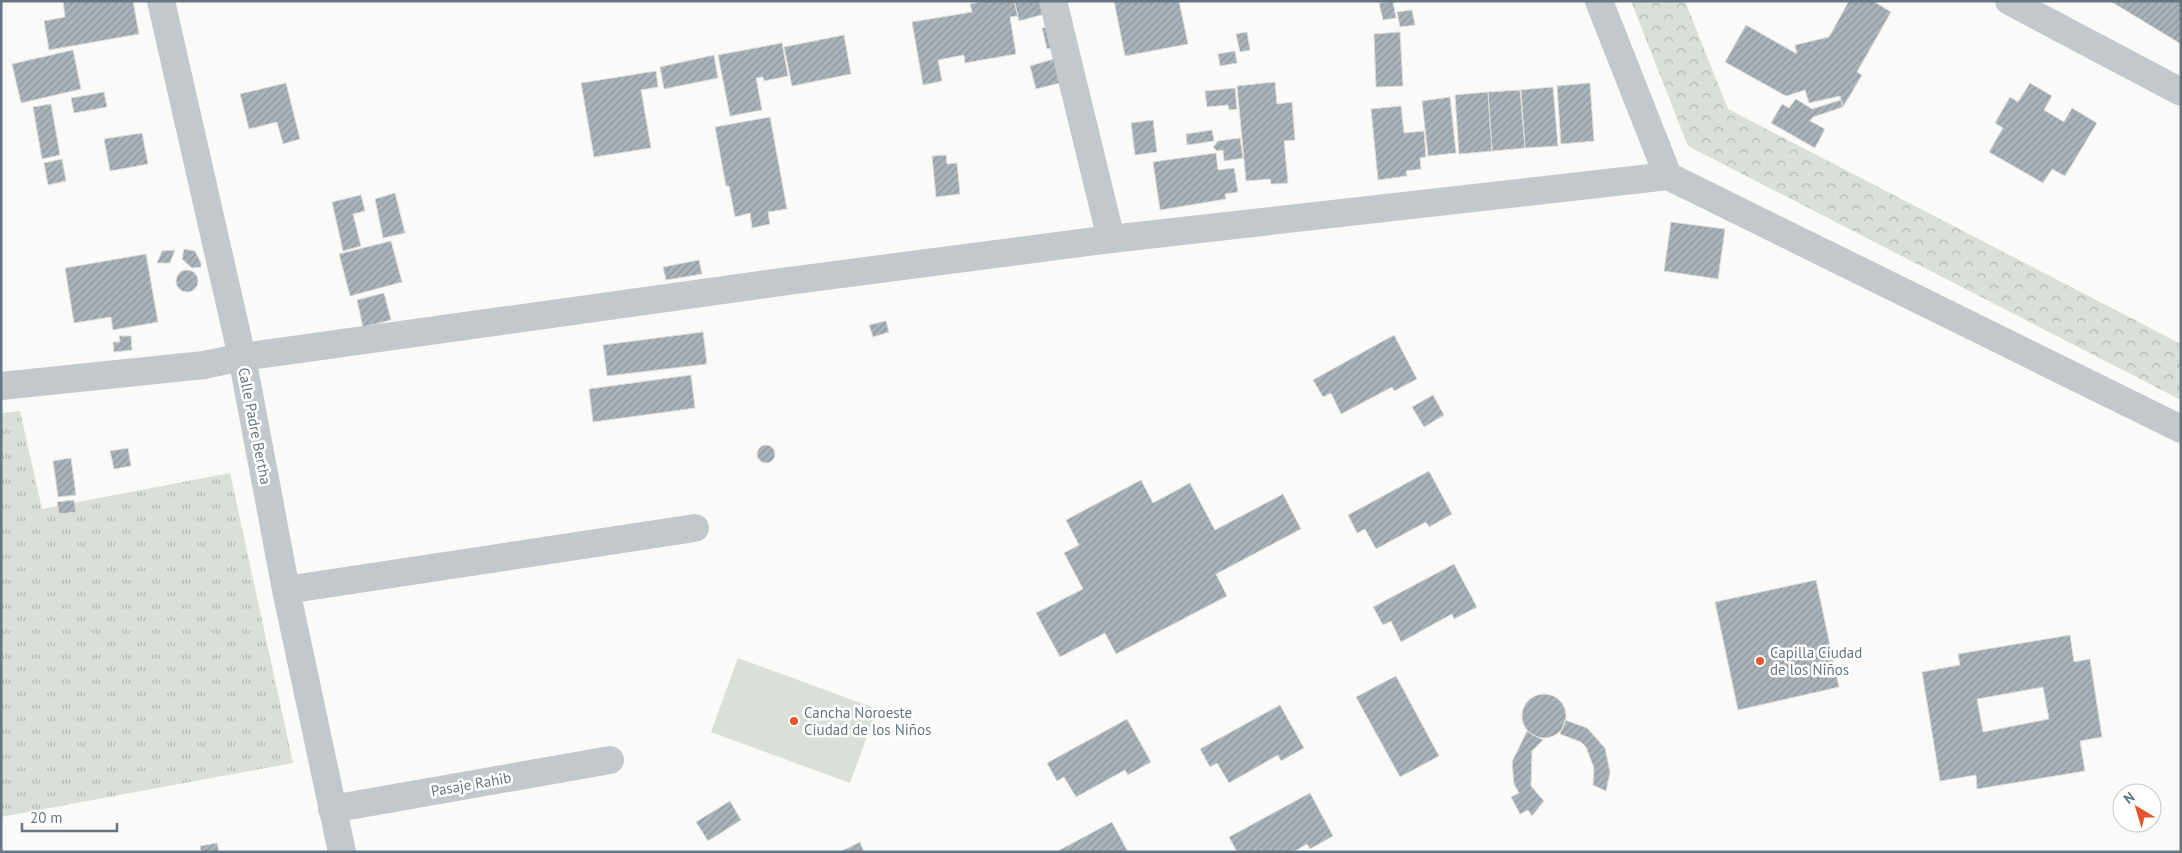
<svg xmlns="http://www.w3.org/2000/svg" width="2182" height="853" font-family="'PT Sans',sans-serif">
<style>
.grass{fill:url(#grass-tufts)}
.forest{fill:url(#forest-crowns)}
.garden{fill:#dadfd7}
.building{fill:url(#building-hatch);stroke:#dcdcda;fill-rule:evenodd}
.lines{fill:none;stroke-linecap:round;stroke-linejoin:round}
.minor{stroke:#c3c8cc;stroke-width:28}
.poi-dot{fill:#e4572e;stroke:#fff;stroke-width:2}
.labels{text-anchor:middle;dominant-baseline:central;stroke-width:5;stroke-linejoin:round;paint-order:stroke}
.street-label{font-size:15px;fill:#657683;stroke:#fff}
.poi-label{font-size:15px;fill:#657683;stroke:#fff;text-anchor:start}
</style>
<defs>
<pattern id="grass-tufts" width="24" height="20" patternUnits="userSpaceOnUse" patternTransform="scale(1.25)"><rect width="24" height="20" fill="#dadfd7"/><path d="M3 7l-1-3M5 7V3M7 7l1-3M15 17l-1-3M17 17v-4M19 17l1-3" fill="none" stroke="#b4b9b4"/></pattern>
<pattern id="forest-crowns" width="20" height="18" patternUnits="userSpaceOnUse" patternTransform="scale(1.25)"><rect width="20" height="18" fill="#dadfd7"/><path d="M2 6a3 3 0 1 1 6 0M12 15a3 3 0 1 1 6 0" fill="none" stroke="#b4b9b4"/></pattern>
<pattern id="building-hatch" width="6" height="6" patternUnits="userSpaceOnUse" patternTransform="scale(1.25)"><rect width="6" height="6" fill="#aab3b9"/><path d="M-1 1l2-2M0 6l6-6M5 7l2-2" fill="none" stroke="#8e969c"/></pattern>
</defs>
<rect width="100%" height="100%" fill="#fafaf8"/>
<!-- grass -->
<path class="grass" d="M 20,411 L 42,509 L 230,473 L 293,763 L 1,817 L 1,413 Z"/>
<!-- forest -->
<path class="forest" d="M 1631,1 L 1685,1 L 1728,109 L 2181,344 L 2181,400 L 1688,146 Z"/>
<!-- garden -->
<path class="garden" d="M 738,658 L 877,709 L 850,783 L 711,732 Z"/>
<!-- building -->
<path class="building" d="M 63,1 L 133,1 L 139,34 L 49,50 L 44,21 L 65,17 Z
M 984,1 L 1014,1 L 1018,16 L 1010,17 L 1016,54 L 965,63 L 964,55 L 938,60 L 942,81 L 923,85 L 912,22 L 972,12 L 970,4 Z
M 1014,1 L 1042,1 L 1045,14 L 1019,21 Z
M 1114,1 L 1179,1 L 1188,44 L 1125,56 Z
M 1393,1 L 1396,18 L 1383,20 L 1379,3 Z
M 1849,1 L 1873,1 L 1891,12 L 1857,72 L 1862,75 L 1843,107 L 1840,96 L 1809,103 L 1805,90 L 1786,96 L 1725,62 L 1746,25 L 1797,54 L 1795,45 L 1829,37 Z
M 2110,1 L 2181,1 L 2181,44 Z
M 1412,10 L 1415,25 L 1400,27 L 1397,12 Z
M 1052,26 L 1057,46 L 1047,49 L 1042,28 Z
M 1247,32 L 1250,50 L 1240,52 L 1236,34 Z
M 1400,32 L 1403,86 L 1376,87 L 1374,34 Z
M 844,35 L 851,74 L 792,86 L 784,47 Z
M 782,43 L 788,76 L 764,81 L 763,77 L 756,78 L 762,110 L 730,116 L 718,55 Z
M 73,50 L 81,89 L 21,103 L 12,64 Z
M 1235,51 L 1237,63 L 1220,66 L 1218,54 Z
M 714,55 L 718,78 L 664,89 L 660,67 Z
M 1054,59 L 1060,83 L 1036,89 L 1030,66 Z
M 656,71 L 658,87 L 641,90 L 651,148 L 594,157 L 581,83 Z
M 1275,82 L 1277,104 L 1292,102 L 1295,140 L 1284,141 L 1288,183 L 1271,184 L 1270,179 L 1246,181 L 1237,86 Z
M 286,83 L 300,139 L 283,144 L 277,122 L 249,129 L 240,94 Z
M 1590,83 L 1594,141 L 1561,144 L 1557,86 Z
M 2030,83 L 2052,96 L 2044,110 L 2064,122 L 2072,108 L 2097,123 L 2065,176 L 2052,169 L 2043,183 L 1989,152 L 2003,128 L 1995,123 L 2010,97 L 2018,102 Z
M 1553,87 L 1558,146 L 1525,148 L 1520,90 Z
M 1235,88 L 1237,109 L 1229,110 L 1228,105 L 1207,107 L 1205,91 Z
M 1521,90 L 1525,148 L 1492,151 L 1488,92 Z
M 104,92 L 107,107 L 74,113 L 71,98 Z
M 1488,92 L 1492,151 L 1459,154 L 1455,95 Z
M 1450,97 L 1456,153 L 1428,156 L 1422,101 Z
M 1796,99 L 1812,109 L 1841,100 L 1843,107 L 1813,117 L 1810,121 L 1825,129 L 1815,148 L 1771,123 L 1782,104 L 1789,108 Z
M 51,104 L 60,155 L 42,159 L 33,107 Z
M 1401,106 L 1404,133 L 1424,131 L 1426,157 L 1420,158 L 1421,169 L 1406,171 L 1407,176 L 1378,180 L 1371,109 Z
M 770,117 L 787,209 L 768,212 L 770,224 L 752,228 L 750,213 L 735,217 L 729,186 L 726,186 L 715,127 Z
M 1153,120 L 1157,152 L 1135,155 L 1131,123 Z
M 1212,130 L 1214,141 L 1187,145 L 1186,134 Z
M 142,133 L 148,164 L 110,171 L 104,139 Z
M 1240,138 L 1243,158 L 1224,161 L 1223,150 L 1217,151 L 1213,147 L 1218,141 Z
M 1216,153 L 1218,170 L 1234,168 L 1238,192 L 1225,194 L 1226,199 L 1160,210 L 1153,162 Z
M 946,155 L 947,164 L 957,163 L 960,194 L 936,197 L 932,156 Z
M 62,159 L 66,181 L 48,185 L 44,163 Z
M 395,193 L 405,233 L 383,238 L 375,199 Z
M 361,195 L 365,211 L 353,214 L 361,246 L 343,251 L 332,202 Z
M 1671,222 L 1725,229 L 1718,279 L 1664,271 Z
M 391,241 L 402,282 L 350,296 L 339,254 Z
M 184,249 L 195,251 L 201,263 L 201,267 L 192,268 L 182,259 Z
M 175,250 L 170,263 L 157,263 L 162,251 Z
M 146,254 L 158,322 L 113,330 L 111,317 L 74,323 L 65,268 Z
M 699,260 L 702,274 L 666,280 L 663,267 Z
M176 281a11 11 0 1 1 22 0a11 11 0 1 1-22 0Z
M 384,293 L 391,320 L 363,327 L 357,300 Z
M 886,321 L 889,332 L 873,337 L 869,325 Z
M 703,332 L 707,364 L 607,376 L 603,345 Z
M 1394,335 L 1417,379 L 1394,391 L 1392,387 L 1341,414 L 1331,393 L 1323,397 L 1313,380 Z
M 119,336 L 131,336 L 132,350 L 114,352 L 113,342 L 120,342 Z
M 691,375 L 695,408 L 593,422 L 589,389 Z
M 1433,395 L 1444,415 L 1424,427 L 1412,407 Z
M757 454a9 9 0 1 1 18 0a9 9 0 1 1-18 0Z
M 128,448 L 131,466 L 114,469 L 110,451 Z
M 71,458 L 76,495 L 58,497 L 53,461 Z
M 1429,471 L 1452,514 L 1429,527 L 1426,522 L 1376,549 L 1365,529 L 1357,533 L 1348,515 Z
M 1141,480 L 1153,503 L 1190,483 L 1215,530 L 1283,494 L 1301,529 L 1216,574 L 1227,596 L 1116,654 L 1105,633 L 1060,657 L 1036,613 L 1083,589 L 1064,553 L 1079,545 L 1066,520 Z
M 74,500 L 76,512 L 59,514 L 57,502 Z
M 1454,564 L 1477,607 L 1454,619 L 1452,614 L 1401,642 L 1391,621 L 1383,625 L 1373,607 Z
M 1816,580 L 1839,687 L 1738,710 L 1715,602 Z
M 2070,635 L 2074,662 L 2090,659 L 2102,737 L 2080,741 L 2085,771 L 1977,789 L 1976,775 L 1940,781 L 1922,672 L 1960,665 L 1958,654 ZM 2043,687 L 2049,719 L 1983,732 L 1977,699 Z
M 1396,676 L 1439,756 L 1400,777 L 1356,697 Z
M1522 716a22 22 0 1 1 44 0a22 22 0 1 1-44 0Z
M 1280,705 L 1304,748 L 1281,761 L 1278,755 L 1229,783 L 1217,763 L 1210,767 L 1200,749 Z
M 1127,719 L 1151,762 L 1128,775 L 1125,770 L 1076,797 L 1064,777 L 1057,781 L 1047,763 Z
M 1565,720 L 1587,728 L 1605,748 L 1610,772 L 1606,791 L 1593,785 L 1594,768 L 1586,747 L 1581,742 L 1560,734 Z
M 1527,731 L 1543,740 L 1532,751 L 1531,786 L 1544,801 L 1532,816 L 1528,810 L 1520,814 L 1511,797 L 1519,793 L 1514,784 L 1512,762 Z
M 1310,793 L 1333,836 L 1310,849 L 1307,844 L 1293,852 L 1237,852 L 1229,837 Z
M 730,801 L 741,820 L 708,841 L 696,822 Z
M 1112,822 L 1128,852 L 1056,852 Z
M 860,842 L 864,852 L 840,852 Z
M 217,843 L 219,852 L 201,852 L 200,846 Z"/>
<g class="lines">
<!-- minor -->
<path class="minor" d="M 161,1 L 242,357 L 286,590 L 342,852
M 1053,1 L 1111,239
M 1599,1 L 1668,176
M 2009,1 L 2181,92
M 1,386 L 204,365 L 242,357 L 796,280 L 1111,239 L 1668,176 L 2181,429
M 286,590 L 695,528
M 332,809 L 610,760"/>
</g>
<!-- markers -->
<g class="poi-dot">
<circle cx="1760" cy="661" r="5"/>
<circle cx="794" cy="721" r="5"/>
</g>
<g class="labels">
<!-- street labels -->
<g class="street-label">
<text transform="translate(255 426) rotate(79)">Calle Padre Bertha</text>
<text transform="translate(471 784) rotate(-10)">Pasaje Rahib</text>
</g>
<!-- poi labels -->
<g class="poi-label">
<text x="1770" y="652">Capilla Ciudad<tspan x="1770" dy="17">de los Niños</tspan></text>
<text x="804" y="712">Cancha Noroeste<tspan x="804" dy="17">Ciudad de los Niños</tspan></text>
</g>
</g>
<!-- border -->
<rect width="2182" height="853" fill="none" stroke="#657683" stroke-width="5"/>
<!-- north arrow -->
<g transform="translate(2137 808) rotate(322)"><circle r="24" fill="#ffffff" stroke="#c1c8cd"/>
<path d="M0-4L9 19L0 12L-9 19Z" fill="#e4572e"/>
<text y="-8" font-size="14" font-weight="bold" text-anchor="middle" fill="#657683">N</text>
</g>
<!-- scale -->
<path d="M22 823v8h95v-8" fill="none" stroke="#657683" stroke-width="2.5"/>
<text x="30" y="823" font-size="15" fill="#657683" stroke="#ffffff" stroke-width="4" paint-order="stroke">20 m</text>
</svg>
